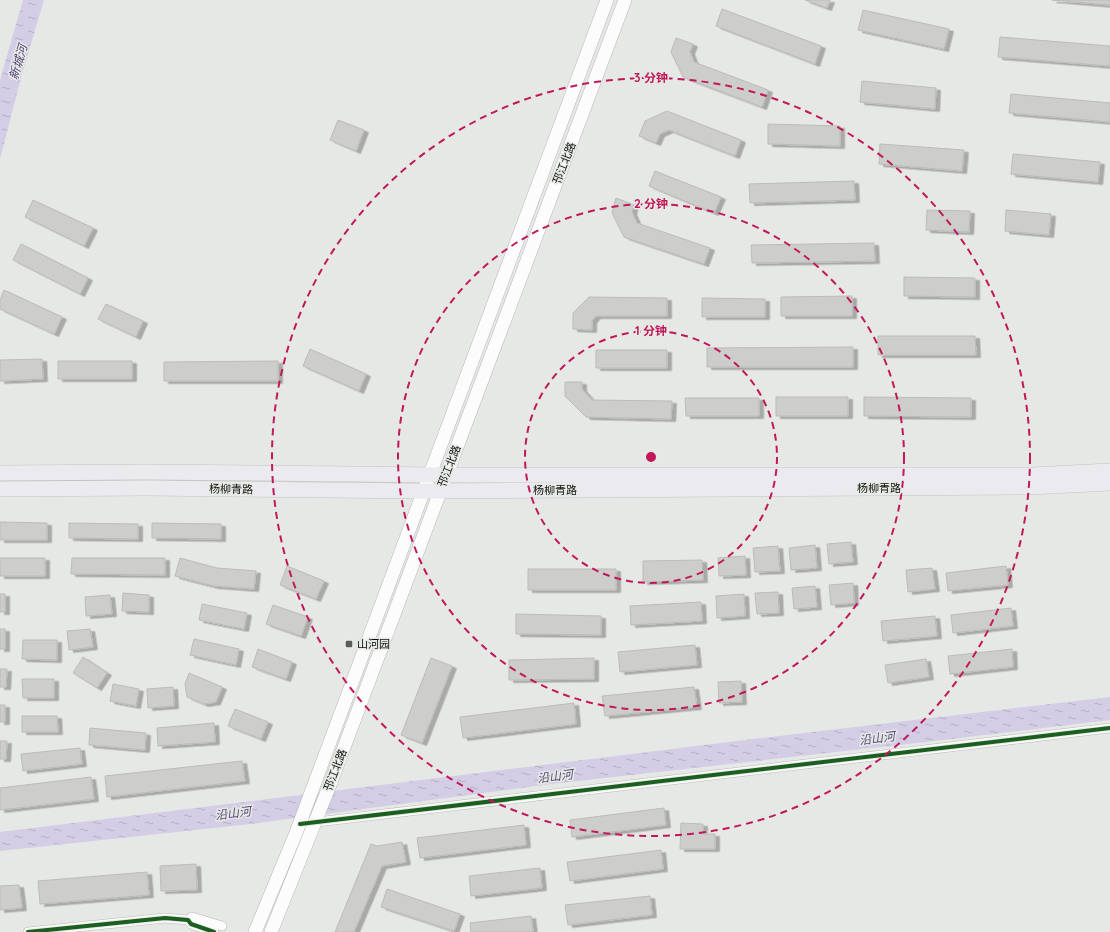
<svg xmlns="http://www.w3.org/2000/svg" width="1110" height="932" font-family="Quicksand,'Noto Sans SC',sans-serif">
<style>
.water{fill:url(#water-ripples)}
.building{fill:#cdcecc;stroke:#bbbcba;filter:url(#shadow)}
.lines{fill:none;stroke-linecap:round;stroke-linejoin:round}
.minor-casing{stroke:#b7b8b6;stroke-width:10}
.secondary-casing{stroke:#b7b8b6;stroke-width:14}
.primary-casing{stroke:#c2c3c1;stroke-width:16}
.minor{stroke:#fbfcfb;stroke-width:9}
.secondary{stroke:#fbfcfb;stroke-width:13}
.primary{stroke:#ebeaee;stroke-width:15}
.secondary-bridge-casing{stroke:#b7b8b6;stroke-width:14;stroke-linecap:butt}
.secondary-bridge{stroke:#fbfcfb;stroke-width:13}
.cycleway-casing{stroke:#e6e9e4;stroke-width:6}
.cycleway{stroke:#1b5e20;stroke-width:4}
.ring{fill:none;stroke:#c2185b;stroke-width:2;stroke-dasharray:7 5}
.poi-dot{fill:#5a5c59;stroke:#e6e9e4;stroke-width:1.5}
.labels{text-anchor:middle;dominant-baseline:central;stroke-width:3;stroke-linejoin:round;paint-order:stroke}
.street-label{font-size:11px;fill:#0f100e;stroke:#e6e9e4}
.poi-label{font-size:11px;fill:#0f100e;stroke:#e6e9e4;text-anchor:start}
.water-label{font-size:12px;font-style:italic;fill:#574679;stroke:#e6e9e4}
.centre{fill:#c2185b;stroke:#e6e9e4;stroke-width:2}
.ring-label{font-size:12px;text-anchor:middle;font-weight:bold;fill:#c2185b;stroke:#e6e9e4;stroke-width:3;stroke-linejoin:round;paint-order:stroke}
</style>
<defs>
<pattern id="water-ripples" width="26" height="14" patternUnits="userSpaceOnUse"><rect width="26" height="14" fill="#d4cde6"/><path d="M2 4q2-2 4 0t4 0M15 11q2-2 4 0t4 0" fill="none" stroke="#b5afc4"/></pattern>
<filter id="shadow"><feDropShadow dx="4.5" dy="2.5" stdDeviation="0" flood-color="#0004"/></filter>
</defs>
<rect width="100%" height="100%" fill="#e6e8e5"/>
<!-- water -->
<path class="water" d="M 23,0 L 44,0 L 22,74 L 0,159 L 0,80 Z
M 1110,697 L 1110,720 L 926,742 L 551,784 L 251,824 L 0,851 L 0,832 L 729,742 Z"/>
<!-- building -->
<path class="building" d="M 805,0 L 830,0 L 827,8 Z
M 1052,0 L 1110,0 L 1110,5 Z
M 722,9 L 821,46 L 815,64 L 716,26 Z
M 863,10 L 949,29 L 944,49 L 858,30 Z
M 1000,37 L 1110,46 L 1110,66 L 998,57 Z
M 676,38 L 693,44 L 690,52 L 694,62 L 768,90 L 762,107 L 683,77 L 671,52 Z
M 862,81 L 936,88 L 935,109 L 860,102 Z
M 1011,94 L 1110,103 L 1110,122 L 1009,113 Z
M 667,111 L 741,140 L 735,156 L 669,130 L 660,134 L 656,143 L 639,136 L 645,121 Z
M 338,120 L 364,130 L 356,151 L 330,140 Z
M 768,124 L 840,126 L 840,146 L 768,144 Z
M 880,144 L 964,150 L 962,171 L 879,164 Z
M 1013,154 L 1100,162 L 1098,182 L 1011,174 Z
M 655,171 L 721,197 L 714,213 L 649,186 Z
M 854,181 L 855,200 L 750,203 L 749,184 Z
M 616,198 L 634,205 L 632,212 L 637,223 L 710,248 L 704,264 L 624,237 L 612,213 Z
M 33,200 L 93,228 L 84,246 L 25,217 Z
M 927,210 L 970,211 L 969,232 L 926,230 Z
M 1006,210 L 1051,214 L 1049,235 L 1005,231 Z
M 874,243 L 875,261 L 752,263 L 751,245 Z
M 21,244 L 88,278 L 80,294 L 13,260 Z
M 904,277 L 975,278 L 975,297 L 904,296 Z
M 4,290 L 62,317 L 54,334 L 0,309 L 0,300 Z
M 852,296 L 852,316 L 781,316 L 781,297 Z
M 589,297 L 667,298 L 667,316 L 596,316 L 592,321 L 592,330 L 573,329 L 573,313 Z
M 702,298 L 765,299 L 765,317 L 702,317 Z
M 106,304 L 143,321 L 136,337 L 98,319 Z
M 878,336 L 975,336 L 976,355 L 878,355 Z
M 853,347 L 853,367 L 707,367 L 707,348 Z
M 310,349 L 366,374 L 359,391 L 303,366 Z
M 596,350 L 667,350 L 667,368 L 596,368 Z
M 42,359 L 43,379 L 0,381 L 0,360 Z
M 58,361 L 132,361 L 132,379 L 58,379 Z
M 278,361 L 278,381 L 164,381 L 164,362 Z
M 565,382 L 582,382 L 582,389 L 592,400 L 672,401 L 671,419 L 586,417 L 565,396 Z
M 776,397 L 848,397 L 848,416 L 776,416 Z
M 864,397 L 971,398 L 971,417 L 864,416 Z
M 685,398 L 759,398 L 759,416 L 686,416 Z
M 0,522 L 47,523 L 47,540 L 0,540 Z
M 69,523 L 138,524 L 138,539 L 69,538 Z
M 152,523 L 221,524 L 221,539 L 152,538 Z
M 851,542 L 853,562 L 829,564 L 827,544 Z
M 815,545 L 817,568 L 791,570 L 789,548 Z
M 778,546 L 780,571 L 755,572 L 753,548 Z
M 745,556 L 746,575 L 719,576 L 718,558 Z
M 0,558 L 45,558 L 45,576 L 0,576 Z
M 72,558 L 165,558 L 165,575 L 71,574 Z
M 180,558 L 217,568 L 256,571 L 254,589 L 214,586 L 175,576 Z
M 702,560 L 703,580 L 643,582 L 643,561 Z
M 287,566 L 324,581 L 316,599 L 280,585 Z
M 1006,566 L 1008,585 L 948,591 L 946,573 Z
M 932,568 L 935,589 L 908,592 L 906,570 Z
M 528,569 L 616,569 L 616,590 L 528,590 Z
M 853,583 L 854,603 L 831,605 L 829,585 Z
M 815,586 L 817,607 L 794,609 L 792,588 Z
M 778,592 L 779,613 L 757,614 L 755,593 Z
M 123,593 L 149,595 L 149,612 L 122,611 Z
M 0,594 L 5,594 L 5,612 L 0,612 Z
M 744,594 L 745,616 L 717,618 L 716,596 Z
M 110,595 L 112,614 L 86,616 L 85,597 Z
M 701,602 L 702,621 L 631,625 L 630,606 Z
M 202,604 L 247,613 L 244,629 L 199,620 Z
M 273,605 L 308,617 L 301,636 L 266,624 Z
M 1011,608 L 1013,626 L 953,633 L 951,615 Z
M 516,614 L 601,616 L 601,635 L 516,634 Z
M 935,616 L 937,636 L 883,641 L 881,621 Z
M 0,629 L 5,629 L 5,649 L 0,649 Z
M 90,629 L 93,647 L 69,650 L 67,631 Z
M 194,639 L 239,649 L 236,665 L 190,655 Z
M 23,640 L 57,640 L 57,660 L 22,659 Z
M 695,645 L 697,665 L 620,672 L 618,652 Z
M 258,649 L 292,662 L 286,679 L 252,667 Z
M 1012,649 L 1013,667 L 950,674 L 948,656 Z
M 83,657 L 107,673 L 97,688 L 73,673 Z
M 431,658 L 452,666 L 422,743 L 401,735 Z
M 594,658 L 594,679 L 509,680 L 509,660 Z
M 926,659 L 929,677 L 888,683 L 885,665 Z
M 0,669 L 7,669 L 6,687 L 0,687 Z
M 189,673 L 222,687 L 216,702 L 204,704 L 187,697 L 185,684 Z
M 22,679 L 54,679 L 54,698 L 23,698 Z
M 741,681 L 742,702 L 719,703 L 718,682 Z
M 113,684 L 139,689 L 136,706 L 110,701 Z
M 173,687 L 174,706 L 148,708 L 147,689 Z
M 694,687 L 697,707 L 605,716 L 602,696 Z
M 574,703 L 576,724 L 463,738 L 460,717 Z
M 0,705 L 5,705 L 5,722 L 0,722 Z
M 235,709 L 268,722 L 261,739 L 228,726 Z
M 22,716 L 57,716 L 58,732 L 22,732 Z
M 214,723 L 215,742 L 158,746 L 157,728 Z
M 90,728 L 146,733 L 145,750 L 89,745 Z
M 0,741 L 7,741 L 6,759 L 0,759 Z
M 80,748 L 82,764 L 23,771 L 21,754 Z
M 242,761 L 245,781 L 107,797 L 105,776 Z
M 91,777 L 94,799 L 0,810 L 0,788 Z
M 664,808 L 666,825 L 572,837 L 570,820 Z
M 681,823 L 703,824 L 703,834 L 715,834 L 715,849 L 680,849 Z
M 524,825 L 526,845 L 420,858 L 417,838 Z
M 402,842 L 406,862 L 382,866 L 354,932 L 335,932 L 371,844 L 377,846 Z
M 661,850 L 663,869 L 570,881 L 567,862 Z
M 196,864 L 197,890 L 161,891 L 160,866 Z
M 540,868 L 542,888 L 471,896 L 469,876 Z
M 147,872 L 149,895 L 40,904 L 38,881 Z
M 19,885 L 22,908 L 0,910 L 0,886 Z
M 387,889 L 460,914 L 454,931 L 381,907 Z
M 650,896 L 652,915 L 568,925 L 565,905 Z
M 531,916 L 533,932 L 471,932 L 470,923 Z"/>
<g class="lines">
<defs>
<path id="minor" d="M 300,824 L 1110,728
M 188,920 L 192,917 L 222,926
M 28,932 L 165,918 L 188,920 L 191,924 L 214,932"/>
<path id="secondary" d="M 331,782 L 625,0
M 255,932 L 296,833 L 607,0
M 271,932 L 311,832"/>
<path id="primary" d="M 0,473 L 146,472 L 446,475 L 1032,475 L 1110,471
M 0,489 L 148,488 L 423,491 L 1030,487 L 1110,483"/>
</defs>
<!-- minor casing -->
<use href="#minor" class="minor-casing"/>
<!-- secondary casing -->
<use href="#secondary" class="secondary-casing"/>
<!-- primary casing -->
<use href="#primary" class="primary-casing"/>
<!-- minor -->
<use href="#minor" class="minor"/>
<!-- secondary -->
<use href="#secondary" class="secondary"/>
<!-- primary -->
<use href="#primary" class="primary"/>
<defs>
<path id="secondary-bridge" d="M 311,832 L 331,782"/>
</defs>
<!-- secondary-bridge casing -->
<use href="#secondary-bridge" class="secondary-bridge-casing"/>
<!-- secondary-bridge -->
<use href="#secondary-bridge" class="secondary-bridge"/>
<defs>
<path id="cycleway" d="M 300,824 L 1110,728
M 28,932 L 165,918 L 188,920 L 191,924 L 214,932"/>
</defs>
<!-- cycleway casing -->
<use href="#cycleway" class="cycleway-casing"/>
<!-- cycleway -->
<use href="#cycleway" class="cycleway"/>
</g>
<!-- distance rings -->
<g class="ring">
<circle cx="651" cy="457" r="126"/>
<circle cx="651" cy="457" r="253"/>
<circle cx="651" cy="457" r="379"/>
</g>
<!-- markers -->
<rect class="poi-dot" x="345" y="640" width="8" height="8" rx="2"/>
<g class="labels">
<!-- street labels -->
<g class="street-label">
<text transform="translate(564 163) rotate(-69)">邗江北路</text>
<text transform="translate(449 466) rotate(-69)">邗江北路</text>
<text x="879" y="488">杨柳青路</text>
<text transform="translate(231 489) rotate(1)">杨柳青路</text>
<text x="555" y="490">杨柳青路</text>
<text transform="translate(335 770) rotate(-69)">邗江北路</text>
</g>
<!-- poi labels -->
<g class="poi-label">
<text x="357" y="644">山河园</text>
</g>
<!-- water labels -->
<g class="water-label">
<text transform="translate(18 62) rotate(-74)">新城河</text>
<text transform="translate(877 738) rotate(-7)">沿山河</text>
<text transform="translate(555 776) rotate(-7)">沿山河</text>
<text transform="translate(233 813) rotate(-7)">沿山河</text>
</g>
</g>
<circle cx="651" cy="457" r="6" class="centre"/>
<g class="ring-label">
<text x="651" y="82">3 分钟</text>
<text x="651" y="208">2 分钟</text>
<text x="651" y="335">1 分钟</text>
</g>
</svg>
